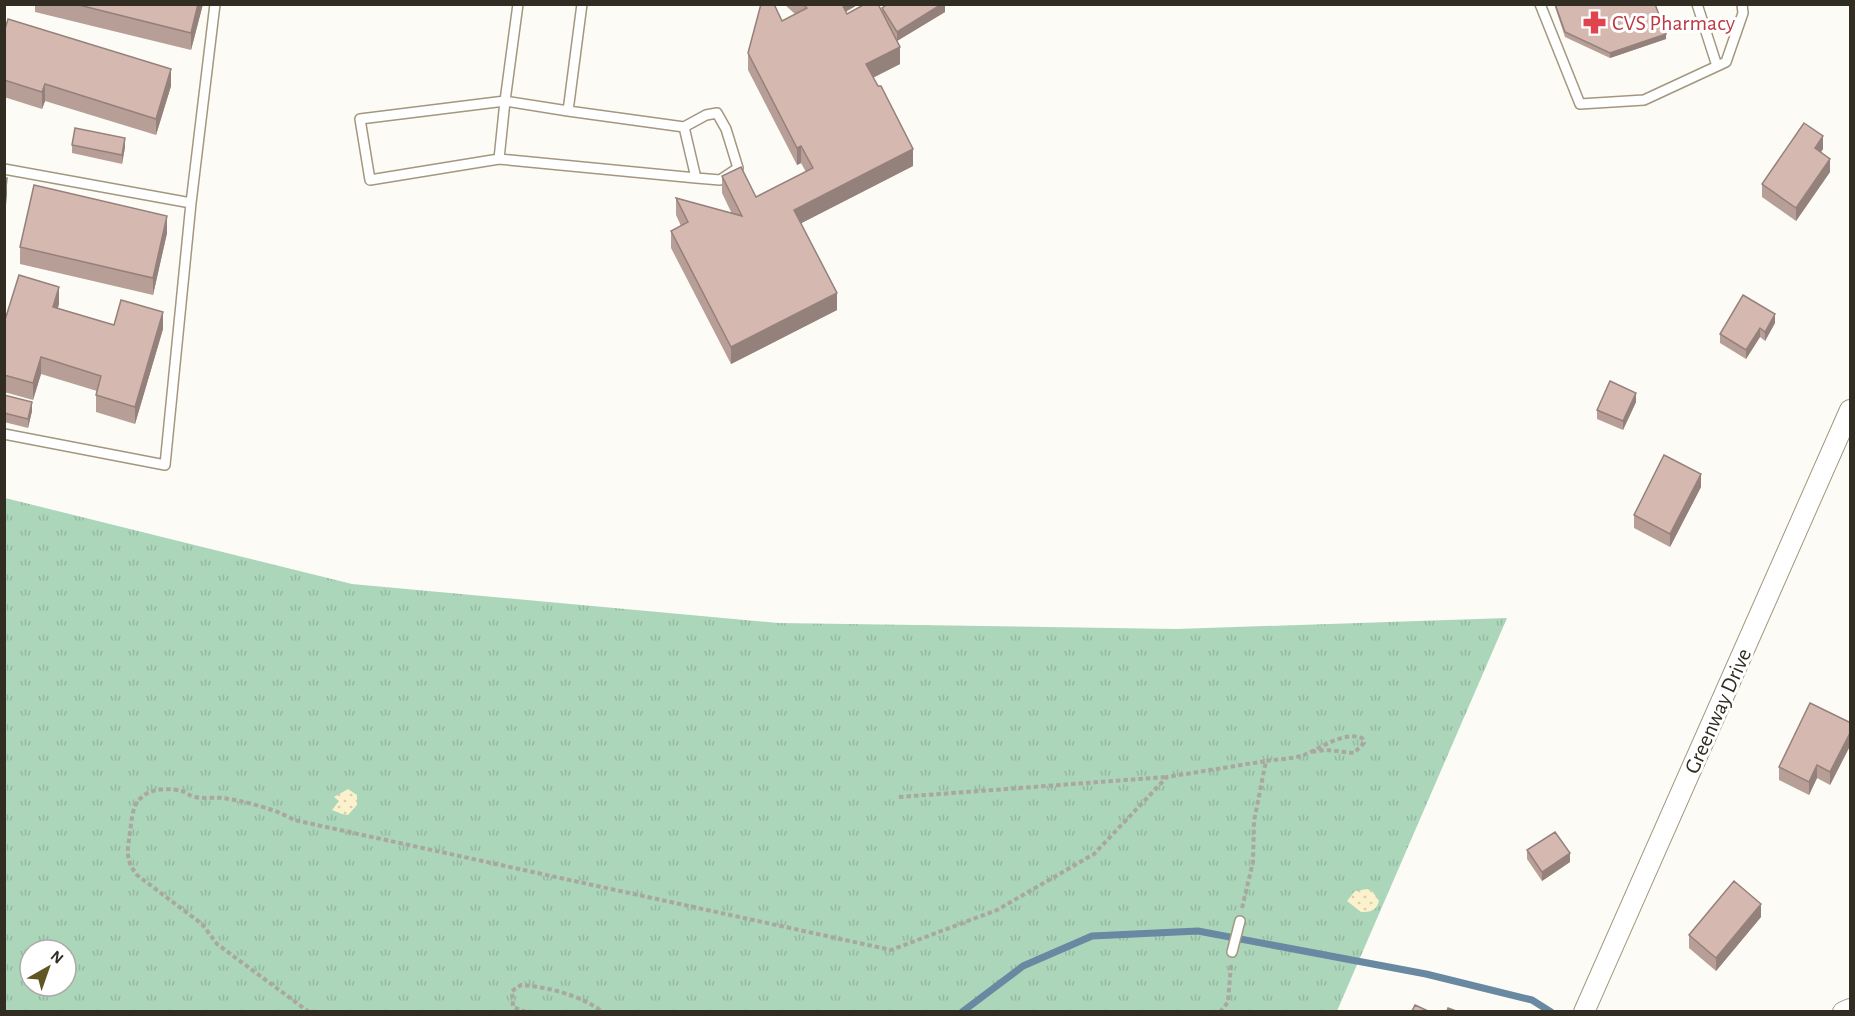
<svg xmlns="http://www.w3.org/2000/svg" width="1855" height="1016" font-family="'Alegreya Sans',sans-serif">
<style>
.grass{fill:url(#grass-tufts);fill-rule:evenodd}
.sand{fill:url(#sand-dots)}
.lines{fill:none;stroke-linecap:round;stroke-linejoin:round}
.stream{stroke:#6989a2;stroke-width:7}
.service-casing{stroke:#a3977f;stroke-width:12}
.minor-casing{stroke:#a3977f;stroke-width:22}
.path{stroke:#aaa7a0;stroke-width:4;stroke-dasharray:4.5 3;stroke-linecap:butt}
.service{stroke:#fff;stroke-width:9}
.minor{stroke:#fff;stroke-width:20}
.wall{fill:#b79e97}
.shaded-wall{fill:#95817b}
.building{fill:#d5b8b0;stroke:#95817b;stroke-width:1.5}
.labels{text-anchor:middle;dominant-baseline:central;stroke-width:6;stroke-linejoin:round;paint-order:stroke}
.health-label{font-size:22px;fill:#be3a42;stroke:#fff;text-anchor:start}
.street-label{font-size:22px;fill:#322d23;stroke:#fff}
</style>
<defs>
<pattern id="grass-tufts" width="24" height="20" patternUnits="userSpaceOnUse" patternTransform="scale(1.5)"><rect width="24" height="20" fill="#abd6ba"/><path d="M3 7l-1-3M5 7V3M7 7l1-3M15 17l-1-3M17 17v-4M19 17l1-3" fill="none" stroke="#94b8a0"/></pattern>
<pattern id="sand-dots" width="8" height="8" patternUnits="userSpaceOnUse" patternTransform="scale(1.5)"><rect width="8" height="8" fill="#fbf1cc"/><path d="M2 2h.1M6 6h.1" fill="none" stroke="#d8cfaf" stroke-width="1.8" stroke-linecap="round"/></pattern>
</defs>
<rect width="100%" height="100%" fill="#fdfbf6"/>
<!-- grass -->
<path class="grass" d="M 5,498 L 352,584 L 779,623 L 1176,629 L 1507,618 L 1337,1011 L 5,1012 ZM 30,950 L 66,950 L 66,986 L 30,986 Z"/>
<!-- sand -->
<path class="sand" d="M 348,789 L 357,795 L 357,805 L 348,815 L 342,814 L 332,810 L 339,801 L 334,797 Z
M 1367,889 L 1372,891 L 1379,901 C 1376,911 1371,912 1361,912 L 1347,901 L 1355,891 Z"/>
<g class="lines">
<!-- stream -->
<path class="stream" d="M 962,1012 L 1023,966 L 1092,936 L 1198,931 L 1426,974 L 1532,1000 L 1551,1012"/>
<defs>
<path id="service" d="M 518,4 L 505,101 L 568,111 L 582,4
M 1540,4 L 1580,104 L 1644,100 L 1726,62 L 1743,13 L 1742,4
M 1697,4 L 1717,66
M 684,127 L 706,115 L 717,113 L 726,129 L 738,168 L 720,180 L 696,178
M 499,159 L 505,101 L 360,119 L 370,180 L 499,159 L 696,178 L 684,127 L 568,111
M 4,169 L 191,203
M 4,434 L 165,465 L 191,203 L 215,4
M 1232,952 L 1240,921"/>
<path id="minor" d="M 1584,1012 L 1850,410
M 1843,1012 L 1850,1009"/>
</defs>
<!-- service casing -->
<use href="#service" class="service-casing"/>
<!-- minor casing -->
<use href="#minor" class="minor-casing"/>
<!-- path -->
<path class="path" d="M 899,797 L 1166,777
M 1242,908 L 1253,862 L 1254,821 L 1266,761 C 1278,759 1293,759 1304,755 C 1321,748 1344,731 1362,738 L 1364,743 L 1354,753 L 1326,750 L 1310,752
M 309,1012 L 217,944 L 202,924 L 137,875 C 124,858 128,851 130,831 C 132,820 132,804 142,797 C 151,788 171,788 182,791 C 187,793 190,796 195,797 C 204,799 214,797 223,798 C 244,801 276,809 294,820 L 891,950 L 997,910 L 1094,854 L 1167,777 L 1266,761
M 526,1012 L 513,1007 L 512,991 L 521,985 C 549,987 579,995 603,1012
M 1220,1012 L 1228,1002 L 1231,964"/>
<!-- service -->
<use href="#service" class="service"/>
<!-- minor -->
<use href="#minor" class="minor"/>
</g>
<!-- wall -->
<path class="wall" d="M 35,4 L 203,4 L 191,50 L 35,12 Z
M 784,4 L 859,4 L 846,12 L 847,14 L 882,11 L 882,8 L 945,4 L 945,12 L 897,41 L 900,64 L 873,78 L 913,166 L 801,223 L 837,310 L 731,364 L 671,248 L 671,231 L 681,226 L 676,215 L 676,198 L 732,214 L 722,193 L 722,176 L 756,197 L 806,172 L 801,163 L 797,165 L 748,70 L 748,53 L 782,21 L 795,14 Z
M 1554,4 L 1655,4 L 1666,39 L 1610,58 L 1565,37 Z
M 4,32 L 171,86 L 156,135 L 45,101 L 42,109 L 4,97 Z
M 72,145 L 125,147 L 122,164 L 72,153 Z
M 1823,149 L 1821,152 L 1830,172 L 1796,221 L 1762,197 L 1762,184 Z
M 167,233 L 153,295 L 20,264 L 20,247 Z
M 59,304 L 58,308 L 114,325 L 163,329 L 135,424 L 96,412 L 96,395 L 97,391 L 41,374 L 33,400 L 4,392 L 4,323 Z
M 1775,323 L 1765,341 L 1760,337 L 1746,359 L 1720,343 L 1720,334 Z
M 4,395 L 32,411 L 28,428 L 4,422 Z
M 1636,402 L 1623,430 L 1597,419 L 1597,410 Z
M 1701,487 L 1670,547 L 1634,528 L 1634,515 Z
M 1851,723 L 1851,744 L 1830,785 L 1817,778 L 1809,795 L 1779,780 L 1779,767 Z
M 1527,850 L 1570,862 L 1542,881 L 1527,859 Z
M 1761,917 L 1716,971 L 1689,948 L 1689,935 Z"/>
<!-- shaded-wall -->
<path class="shaded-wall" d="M 198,4 L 203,4 L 191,50 L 191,33 Z
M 839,4 L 859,4 L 839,15 Z
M 942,4 L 945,4 L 945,12 L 897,41 L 897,32 Z
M 1666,34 L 1666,39 L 1610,58 L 1610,53 Z
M 900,47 L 900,64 L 866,81 L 866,64 Z
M 171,69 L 171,86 L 156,135 L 156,119 Z
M 45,84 L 45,101 L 42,109 L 42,92 Z
M 1823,136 L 1823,149 L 1815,161 L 1815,148 Z
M 125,138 L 125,147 L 122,164 L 122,155 Z
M 801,146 L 801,163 L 797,165 L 797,148 Z
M 913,149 L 913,166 L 794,227 L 794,210 Z
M 1830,159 L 1830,172 L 1796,221 L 1796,208 Z
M 7,178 L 7,195 L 4,225 L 4,208 Z
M 167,216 L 167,233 L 153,295 L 153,278 Z
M 59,287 L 59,304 L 53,324 L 53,307 Z
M 837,293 L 837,310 L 731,364 L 731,347 Z
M 163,312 L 163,329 L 135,424 L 135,407 Z
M 1775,314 L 1775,323 L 1765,341 L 1765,332 Z
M 1760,328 L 1760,337 L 1746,359 L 1746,350 Z
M 41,357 L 41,374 L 33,400 L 33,383 Z
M 1636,393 L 1636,402 L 1623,430 L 1623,421 Z
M 32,402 L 32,411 L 28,428 L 28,419 Z
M 1701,474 L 1701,487 L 1670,547 L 1670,534 Z
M 1851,731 L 1851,744 L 1830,785 L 1830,772 Z
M 1817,765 L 1817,778 L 1809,795 L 1809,782 Z
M 1570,853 L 1570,862 L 1542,881 L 1542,872 Z
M 1761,904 L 1761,917 L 1716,971 L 1716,958 Z"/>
<!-- building -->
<path class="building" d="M 75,4 L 198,4 L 191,33 Z
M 761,4 L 774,4 L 782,21 L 807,8 L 803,4 L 842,4 L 847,14 L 865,4 L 878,4 L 900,47 L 866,64 L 878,86 L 881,86 L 913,149 L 794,210 L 837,293 L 731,347 L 671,231 L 688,222 L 676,198 L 742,216 L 722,176 L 741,167 L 756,197 L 813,168 L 801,146 L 797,148 L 748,53 Z
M 888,4 L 942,4 L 897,32 L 882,8 Z
M 1555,4 L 1655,4 L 1666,34 L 1610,53 L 1565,32 Z
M 8,19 L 171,69 L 156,119 L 45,84 L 42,92 L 4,80 L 4,32 Z
M 1804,123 L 1823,136 L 1815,148 L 1830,159 L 1796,208 L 1762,184 Z
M 75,128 L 125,138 L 122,155 L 72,145 Z
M 4,178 L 7,178 L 4,208 Z
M 34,185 L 167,216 L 153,278 L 20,247 Z
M 19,275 L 59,287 L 53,307 L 114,325 L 121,300 L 163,312 L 135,407 L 96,395 L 101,376 L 41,357 L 33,383 L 4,375 L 4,323 Z
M 1743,295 L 1775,314 L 1765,332 L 1760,328 L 1746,350 L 1720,334 Z
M 1610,381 L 1636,393 L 1623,421 L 1597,410 Z
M 4,395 L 32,402 L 28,419 L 4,413 Z
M 1664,455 L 1701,474 L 1670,534 L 1634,515 Z
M 1810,703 L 1851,723 L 1851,731 L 1830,772 L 1817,765 L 1809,782 L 1779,767 Z
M 1555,832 L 1570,853 L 1542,872 L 1527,850 Z
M 1734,881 L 1761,904 L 1716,958 L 1689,935 Z
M 1415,1005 L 1428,1011 L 1412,1011 Z
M 1448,1008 L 1456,1011 L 1447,1011 Z"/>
<!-- icons -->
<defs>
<symbol id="pharmacy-bare" viewBox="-9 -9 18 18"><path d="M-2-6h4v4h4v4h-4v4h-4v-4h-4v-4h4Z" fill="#e0444e" stroke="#fff" stroke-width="2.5" paint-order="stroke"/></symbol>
</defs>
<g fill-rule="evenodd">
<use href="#pharmacy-bare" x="1578" y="6" width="33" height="33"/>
</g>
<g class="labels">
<!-- health labels -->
<g class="health-label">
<text x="1612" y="23">CVS Pharmacy</text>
</g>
<!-- street labels -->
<g class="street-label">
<text transform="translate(1718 711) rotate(-66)">Greenway Drive</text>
</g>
</g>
<!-- border -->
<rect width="1855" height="1016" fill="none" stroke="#322d23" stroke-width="12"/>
<!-- north arrow -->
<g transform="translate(48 968) rotate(40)"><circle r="28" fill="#ffffff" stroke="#adaba7" stroke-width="1.5"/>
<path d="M0-4.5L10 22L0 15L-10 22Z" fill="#605622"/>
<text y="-9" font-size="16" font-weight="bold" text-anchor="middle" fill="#322d23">N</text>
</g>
</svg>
